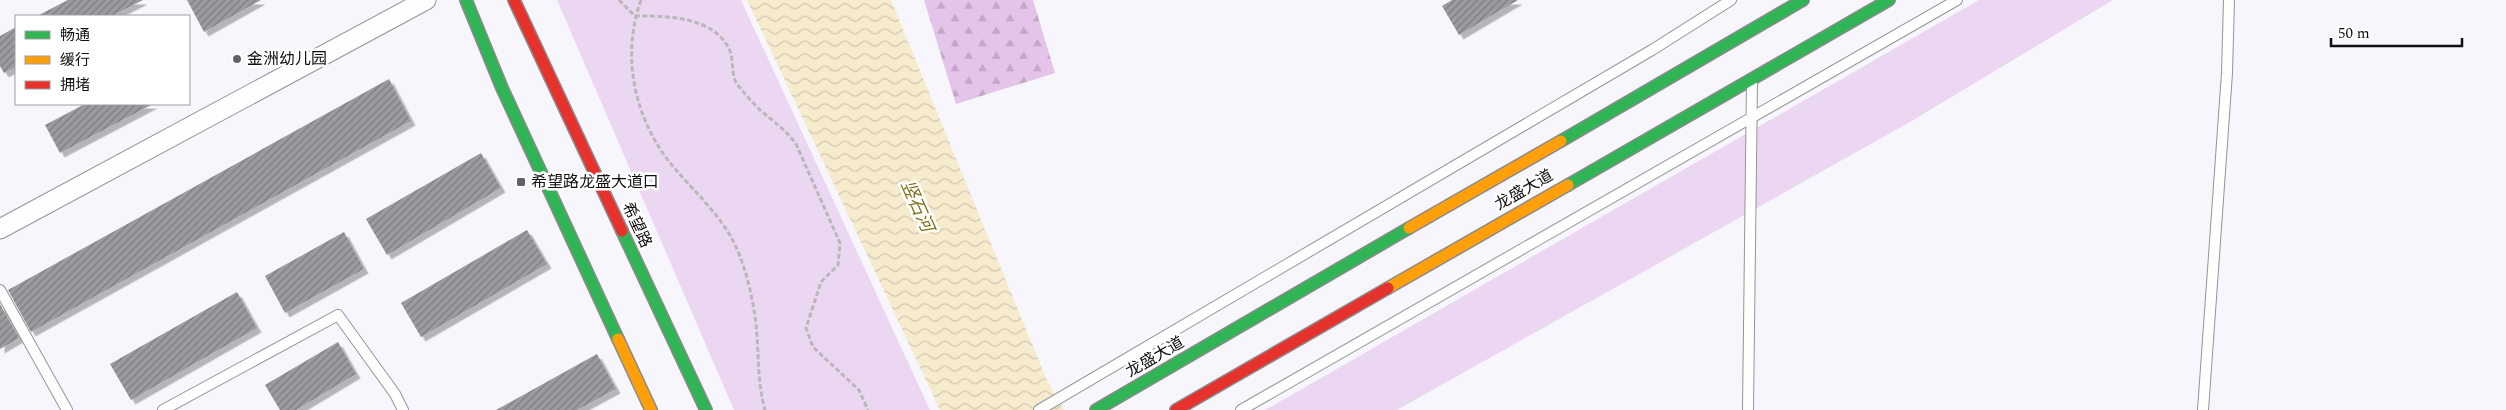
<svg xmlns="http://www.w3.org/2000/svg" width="2506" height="410" font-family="Spectral,'Noto Sans SC',serif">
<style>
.grass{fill:#ecd7f2}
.forest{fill:url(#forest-firs)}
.water{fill:url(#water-waves)}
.building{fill:url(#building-hatch);filter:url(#shadow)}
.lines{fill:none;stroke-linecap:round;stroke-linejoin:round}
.lane-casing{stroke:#949496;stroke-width:12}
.street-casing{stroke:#949496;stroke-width:21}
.fast-casing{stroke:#8b8a8d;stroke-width:14}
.slow-casing{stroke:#8b8a8d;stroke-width:14}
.jam-casing{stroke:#8b8a8d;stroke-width:14}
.path{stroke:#b8b8b9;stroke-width:3;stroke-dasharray:5 2.5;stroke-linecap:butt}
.lane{stroke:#fefeff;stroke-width:10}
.street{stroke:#fefeff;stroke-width:19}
.fast{stroke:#30b455;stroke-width:11}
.slow{stroke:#ff9f0a;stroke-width:11}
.jam{stroke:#e5322d;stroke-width:11}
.poi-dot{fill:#616063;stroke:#fff;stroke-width:2}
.labels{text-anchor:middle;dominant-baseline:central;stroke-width:5;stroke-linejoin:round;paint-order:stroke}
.poi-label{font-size:16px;fill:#101010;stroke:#fff;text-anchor:start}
.street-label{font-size:16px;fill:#101010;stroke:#fff}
.water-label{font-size:18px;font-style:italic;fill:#837019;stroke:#fff}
</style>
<defs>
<pattern id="forest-firs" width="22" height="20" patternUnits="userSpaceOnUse" patternTransform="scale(1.25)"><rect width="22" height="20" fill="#e4c4e9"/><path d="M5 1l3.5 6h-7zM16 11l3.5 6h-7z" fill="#c3a7c7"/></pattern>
<pattern id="water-waves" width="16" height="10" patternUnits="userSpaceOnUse" patternTransform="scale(1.25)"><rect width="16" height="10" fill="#f6ebcd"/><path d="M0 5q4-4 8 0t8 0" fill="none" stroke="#d2c8af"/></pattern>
<pattern id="building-hatch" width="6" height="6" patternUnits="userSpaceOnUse" patternTransform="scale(1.25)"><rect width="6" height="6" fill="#9b9ba0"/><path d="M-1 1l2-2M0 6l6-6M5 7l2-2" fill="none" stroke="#7d7d81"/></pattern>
<filter id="shadow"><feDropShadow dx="4.5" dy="4.5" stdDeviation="0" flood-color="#0004"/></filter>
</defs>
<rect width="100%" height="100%" fill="#f7f6fc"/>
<!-- grass -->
<path class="grass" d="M 557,0 L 741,0 L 930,410 L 734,410 Z
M 1979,0 L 2113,0 L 1910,122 L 1397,410 L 1265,410 Z"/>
<!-- forest -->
<path class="forest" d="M 924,0 L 1033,0 L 1055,73 L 956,104 Z"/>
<!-- water -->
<path class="water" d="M 747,0 L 891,0 L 1046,378 L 1064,410 L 940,410 Z"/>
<!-- building -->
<path class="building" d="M 68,0 L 143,0 L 112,16 L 37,16 Z
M 187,0 L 261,0 L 204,32 Z
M 1452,0 L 1518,0 L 1459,35 L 1442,6 Z
M 16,27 L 16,67 L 4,73 L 0,66 L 0,36 Z
M 389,79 L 411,121 L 31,332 L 8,290 Z
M 85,104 L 153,104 L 60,153 L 45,125 Z
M 481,153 L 501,188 L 387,255 L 366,219 Z
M 527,230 L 547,264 L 421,337 L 401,303 Z
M 344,232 L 364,269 L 285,313 L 265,276 Z
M 237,292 L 257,328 L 131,400 L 110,364 Z
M 0,304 L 19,338 L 0,349 Z
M 338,342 L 356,374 L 296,410 L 280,410 L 265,385 Z
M 597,354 L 616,389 L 577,410 L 496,410 Z"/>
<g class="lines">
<defs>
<path id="lane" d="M 0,290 L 67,410
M 163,410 L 338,315 L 395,394 L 403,410
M 1039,410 L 1652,50 L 1731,0
M 1241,410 L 1957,0
M 1748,410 L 1752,81
M 2203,410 L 2227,73 L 2229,0"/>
<path id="street" d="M 0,229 L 426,0"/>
<path id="fast" d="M 466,0 L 502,88 L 618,339
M 1561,141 L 1803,0
M 1568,185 L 1889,0
M 622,231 L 706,410
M 1096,410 L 1409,228"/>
<path id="slow" d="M 1409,228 L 1561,141
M 1388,288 L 1568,185
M 618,339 L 651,410"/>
<path id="jam" d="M 514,0 L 622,231
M 1176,410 L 1388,288"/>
</defs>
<!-- lane casing -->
<use href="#lane" class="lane-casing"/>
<!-- street casing -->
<use href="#street" class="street-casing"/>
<!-- fast casing -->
<use href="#fast" class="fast-casing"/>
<!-- slow casing -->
<use href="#slow" class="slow-casing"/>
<!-- jam casing -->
<use href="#jam" class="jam-casing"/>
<!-- path -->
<path class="path" d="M 619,0 L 635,16 C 666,16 715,16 730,51 C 734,61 731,76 737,84 C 744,93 752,102 760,110 C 773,121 786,130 796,144 L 840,243 L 838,265 L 821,282 L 806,328 L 813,347 L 859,390 L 868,410
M 641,0 C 621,55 634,118 671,164 C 694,192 726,219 739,254 C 748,277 753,300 756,324 C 759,353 757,381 765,410"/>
<!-- lane -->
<use href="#lane" class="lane"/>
<!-- street -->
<use href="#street" class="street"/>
<!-- fast -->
<use href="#fast" class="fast"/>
<!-- slow -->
<use href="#slow" class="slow"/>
<!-- jam -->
<use href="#jam" class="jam"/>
</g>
<!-- markers -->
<g class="poi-dot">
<circle cx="237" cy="59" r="5"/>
<rect x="516" y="177" width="10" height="10" rx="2.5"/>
</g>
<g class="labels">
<!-- poi labels -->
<g class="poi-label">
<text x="247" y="59">金洲幼儿园</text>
<text x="531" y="182">希望路龙盛大道口</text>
</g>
<!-- street labels -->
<g class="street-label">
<text transform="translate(1524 190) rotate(-30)">龙盛大道</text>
<text transform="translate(637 225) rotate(65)">希望路</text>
<text transform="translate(1155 357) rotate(-30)">龙盛大道</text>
</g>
<!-- water labels -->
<g class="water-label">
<text transform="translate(917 206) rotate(66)">竖石河</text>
</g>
</g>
<!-- legend -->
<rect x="15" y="15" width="175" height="90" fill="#ffffff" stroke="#9f9f9f"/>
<rect x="25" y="31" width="25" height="8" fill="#30b455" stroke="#9f9f9f"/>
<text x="60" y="40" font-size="15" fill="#101010">畅通</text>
<rect x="25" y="56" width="25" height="8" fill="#ff9f0a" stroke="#9f9f9f"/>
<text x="60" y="65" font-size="15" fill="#101010">缓行</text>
<rect x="25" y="81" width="25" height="8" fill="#e5322d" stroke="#9f9f9f"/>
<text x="60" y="90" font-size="15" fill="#101010">拥堵</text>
<!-- scale -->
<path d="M2331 38v8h131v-8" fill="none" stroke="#101010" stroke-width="2.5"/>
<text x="2338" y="38" font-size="15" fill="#101010" stroke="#ffffff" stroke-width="4" paint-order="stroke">50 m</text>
</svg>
